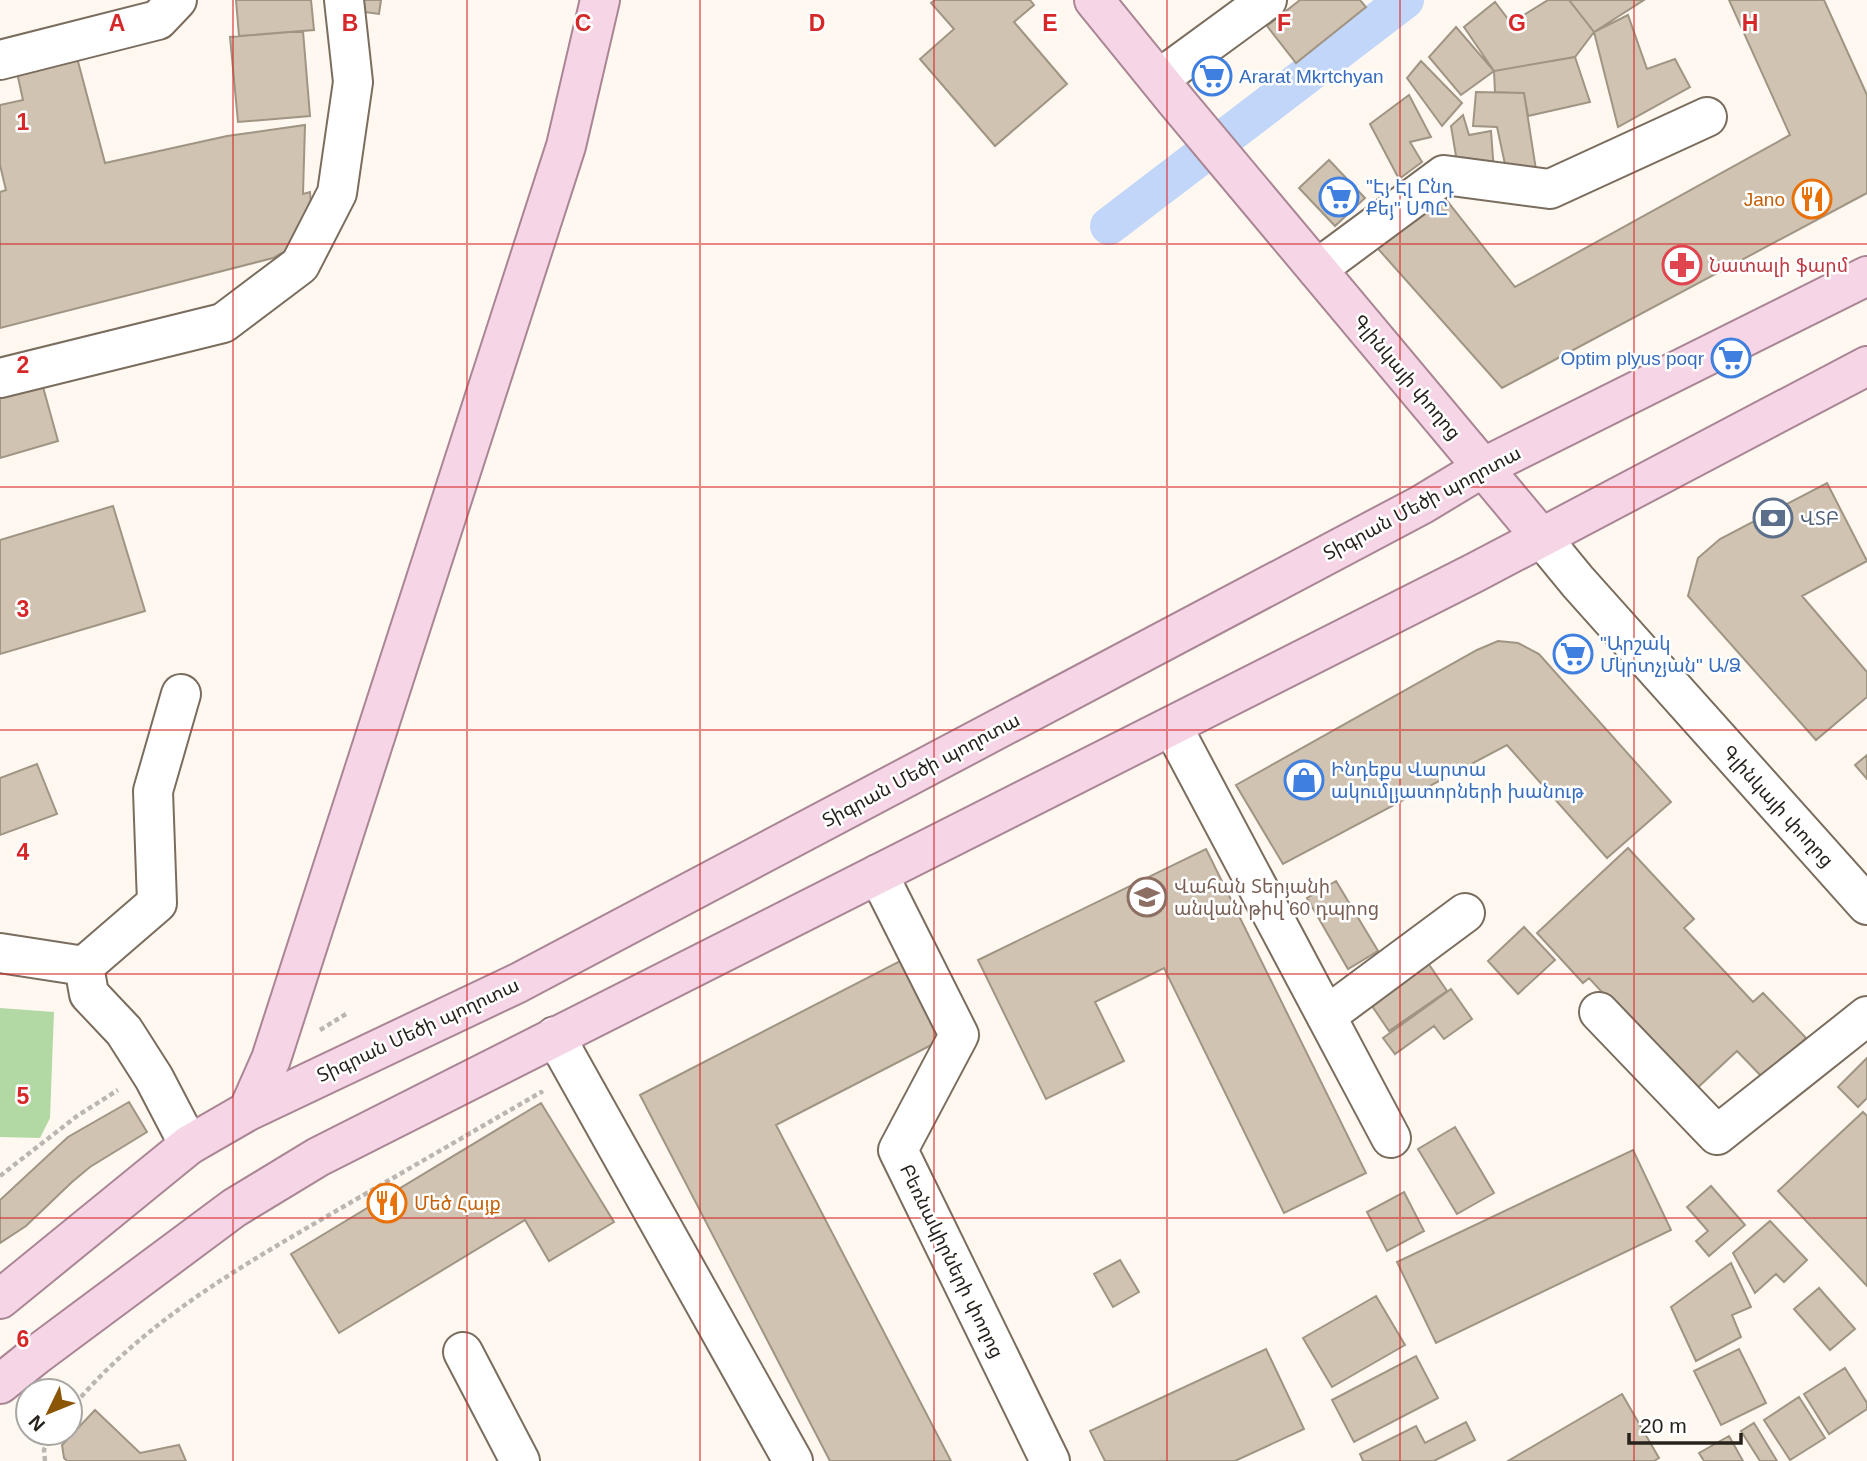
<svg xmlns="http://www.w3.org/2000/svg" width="1867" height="1461" font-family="Helvetica,'Noto Sans Armenian',sans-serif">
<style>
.green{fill:#b2d8a4}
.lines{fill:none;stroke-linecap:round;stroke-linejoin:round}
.canal{stroke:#c1d6f8;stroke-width:38}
.building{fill:#d1c3b2;stroke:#a09483;stroke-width:2}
.minor-casing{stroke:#7a6d5e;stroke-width:42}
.major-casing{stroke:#aa8594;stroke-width:42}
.path{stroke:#bcb6b0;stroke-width:4.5;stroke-dasharray:5 3.5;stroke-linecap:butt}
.minor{stroke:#fff;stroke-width:38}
.major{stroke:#f6d6e6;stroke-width:38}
.grid{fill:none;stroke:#d62828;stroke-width:2;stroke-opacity:0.55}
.labels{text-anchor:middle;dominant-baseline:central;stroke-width:5;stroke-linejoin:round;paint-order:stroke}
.shop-label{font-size:19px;fill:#366cbe;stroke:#fff;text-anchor:start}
.food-label{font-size:19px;fill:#c56008;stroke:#fff;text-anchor:end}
.health-label{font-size:19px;fill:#be3a42;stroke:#fff;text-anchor:start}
.street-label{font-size:19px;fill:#27221c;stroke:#fff}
.service-label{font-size:19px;fill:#4e5e75;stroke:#fff;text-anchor:start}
.education-label{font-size:19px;fill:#785e54;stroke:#fff;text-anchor:start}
.grid-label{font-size:23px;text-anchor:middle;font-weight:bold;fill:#d62828;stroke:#fff;stroke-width:5;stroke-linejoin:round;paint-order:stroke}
</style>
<rect width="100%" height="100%" fill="#fef8f1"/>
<!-- green -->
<path class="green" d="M 0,1008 L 54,1012 L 50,1118 L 40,1138 L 0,1137 Z"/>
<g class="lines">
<!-- canal -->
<path class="canal" d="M 1109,226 L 1405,0"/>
</g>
<!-- building -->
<path class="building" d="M 236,0 L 311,0 L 314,30 L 239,36 Z
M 357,0 L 381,0 L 379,14 L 356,11 Z
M 935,0 L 1030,0 L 1034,5 L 1014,22 L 1067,84 L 995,146 L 920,59 L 954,29 L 931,3 Z
M 1300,0 L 1360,0 L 1366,7 L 1296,63 L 1267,26 Z
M 1548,0 L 1569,0 L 1594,32 L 1575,57 L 1494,71 L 1464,27 L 1495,2 L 1511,23 Z
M 1569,0 L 1644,0 L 1594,32 Z
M 1729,0 L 1824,0 L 1867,95 L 1867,193 L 1502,388 L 1372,242 L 1440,192 L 1515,287 L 1790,135 Z
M 1628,15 L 1647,69 L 1675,59 L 1690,87 L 1618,127 L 1594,32 Z
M 1456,27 L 1494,71 L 1461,95 L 1429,57 Z
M 303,31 L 310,116 L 238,122 L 230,37 Z
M 76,54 L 105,163 L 227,136 L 305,125 L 303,194 L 310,192 L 312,217 L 298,244 L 273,258 L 0,328 L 0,192 L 6,190 L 0,165 L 0,105 L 23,100 L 16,68 Z
M 1575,57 L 1590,102 L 1528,116 L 1524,93 L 1495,92 L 1494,71 Z
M 1421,61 L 1462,103 L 1442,126 L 1407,78 Z
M 1476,92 L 1524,93 L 1537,176 L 1508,178 L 1497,127 L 1473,126 Z
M 1409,95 L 1431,137 L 1410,142 L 1422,162 L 1399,179 L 1370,124 Z
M 1463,115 L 1469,135 L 1491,131 L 1494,172 L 1458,168 L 1451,126 Z
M 1329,160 L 1365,198 L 1335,226 L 1299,188 Z
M 43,387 L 58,441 L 0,458 L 0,398 Z
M 1827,483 L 1867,561 L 1802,596 L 1867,672 L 1867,697 L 1816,740 L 1688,596 L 1698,558 L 1720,539 Z
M 113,506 L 145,611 L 0,654 L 0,540 Z
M 1498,641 L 1518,643 L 1539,654 L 1671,802 L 1607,858 L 1507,745 L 1283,864 L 1236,785 L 1477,650 Z
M 1867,755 L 1867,779 L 1855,765 Z
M 37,764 L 57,814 L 0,835 L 0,778 Z
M 1628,848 L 1694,919 L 1684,928 L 1753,1002 L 1763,993 L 1806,1038 L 1763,1078 L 1737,1051 L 1694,1091 L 1589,978 L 1583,983 L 1537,933 Z
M 1206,849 L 1366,1173 L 1284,1213 L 1164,968 L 1095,1002 L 1124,1061 L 1046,1099 L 978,960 Z
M 1336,881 L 1378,951 L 1348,969 L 1307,898 Z
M 1524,927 L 1555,960 L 1518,994 L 1488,961 Z
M 902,960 L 943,1039 L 776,1125 L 951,1461 L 830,1461 L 640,1095 Z
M 1428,963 L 1447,991 L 1389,1031 L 1370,1003 Z
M 1451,989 L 1472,1019 L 1444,1039 L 1434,1026 L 1395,1054 L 1383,1038 Z
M 1867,1058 L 1867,1098 L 1858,1107 L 1838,1087 Z
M 129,1102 L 147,1132 L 90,1167 L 72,1182 L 26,1226 L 0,1243 L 0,1200 L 68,1137 Z
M 541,1103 L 614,1222 L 549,1261 L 525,1220 L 339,1333 L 291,1254 Z
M 1863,1112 L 1867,1116 L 1867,1286 L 1778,1191 Z
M 1455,1127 L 1494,1193 L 1457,1214 L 1418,1149 Z
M 1633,1150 L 1671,1230 L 1436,1343 L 1397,1262 Z
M 1711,1186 L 1745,1225 L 1709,1256 L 1696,1241 L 1708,1231 L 1687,1207 Z
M 1404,1192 L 1424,1231 L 1387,1251 L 1367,1212 Z
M 1770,1221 L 1807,1260 L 1784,1282 L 1776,1274 L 1755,1293 L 1733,1253 Z
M 1120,1260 L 1139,1292 L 1113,1307 L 1094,1274 Z
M 1731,1263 L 1751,1307 L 1732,1315 L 1741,1337 L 1696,1361 L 1671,1307 Z
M 1819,1288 L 1855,1329 L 1830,1350 L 1794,1309 Z
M 1376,1296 L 1405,1345 L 1332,1387 L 1303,1338 Z
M 1266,1349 L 1304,1429 L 1235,1461 L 1105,1461 L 1090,1431 Z
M 1739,1349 L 1766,1403 L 1721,1425 L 1694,1371 Z
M 1416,1356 L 1438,1398 L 1354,1442 L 1332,1400 Z
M 1845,1368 L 1867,1403 L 1867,1409 L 1829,1434 L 1804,1394 Z
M 1622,1394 L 1659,1458 L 1654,1461 L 1508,1461 Z
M 1799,1397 L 1825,1438 L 1790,1460 L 1764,1420 Z
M 95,1410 L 140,1453 L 179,1445 L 186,1461 L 67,1461 L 64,1458 L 62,1445 Z
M 1466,1422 L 1475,1440 L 1434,1461 L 1363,1461 L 1360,1454 L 1416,1426 L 1425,1443 Z
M 1754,1423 L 1777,1461 L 1760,1461 L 1741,1431 Z
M 1729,1436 L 1743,1461 L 1704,1461 L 1699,1453 Z"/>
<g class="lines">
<defs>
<path id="minor" d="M 0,60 L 158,20 L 177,0
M 1159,79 L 1267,0
M 1317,269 L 1444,175 L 1550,189 L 1707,117
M 0,378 L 223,323 L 300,265 L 337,193 L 353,82 L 344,0
M 1541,537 L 1578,582 L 1867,905
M 181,694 L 153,791 L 157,903 L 84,966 L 89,994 L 124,1031 L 154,1078 L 189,1145
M 1172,726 L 1391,1138
M 878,874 L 959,1035 L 898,1150 L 1050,1461
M 0,953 L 84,966
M 1599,1012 L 1717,1135 L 1867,1016
M 1326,1016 L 1465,913
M 555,1036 L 793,1461
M 463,1352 L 520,1461"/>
<path id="major" d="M 1094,0 L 1176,101 L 1541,537
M 248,1111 L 271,1059 L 566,146 L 600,0
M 0,1299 L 189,1145 L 248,1111 L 518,983 L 1421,505 L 1484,467 L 1867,276
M 0,1384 L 35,1356 L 234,1208 L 318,1157 L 1474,573 L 1867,366"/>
</defs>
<!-- minor casing -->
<use href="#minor" class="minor-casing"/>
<!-- major casing -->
<use href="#major" class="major-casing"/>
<!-- path -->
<path class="path" d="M 320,1030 L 346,1014
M 0,1176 L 77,1116 L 118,1090
M 70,1410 C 142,1322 240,1267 336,1211 C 405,1171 474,1131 543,1091
M 45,1461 L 44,1450 L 51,1433"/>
<!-- minor -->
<use href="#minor" class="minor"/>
<!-- major -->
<use href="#major" class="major"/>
</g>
<!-- grid -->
<path class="grid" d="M 233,0 L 233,1461M 467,0 L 467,1461M 700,0 L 700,1461M 934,0 L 934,1461M 1167,0 L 1167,1461M 1400,0 L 1400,1461M 1634,0 L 1634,1461M 0,244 L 1867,244M 0,487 L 1867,487M 0,730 L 1867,730M 0,974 L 1867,974M 0,1218 L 1867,1218"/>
<!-- icons -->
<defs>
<symbol id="supermarket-ring" viewBox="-11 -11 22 22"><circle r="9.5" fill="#fff" stroke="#3f7fe0" stroke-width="1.5"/><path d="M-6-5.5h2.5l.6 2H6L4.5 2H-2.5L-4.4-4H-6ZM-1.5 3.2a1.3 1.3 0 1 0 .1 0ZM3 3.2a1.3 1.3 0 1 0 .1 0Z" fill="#3f7fe0"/></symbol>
<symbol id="restaurant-ring" viewBox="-11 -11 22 22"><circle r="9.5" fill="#fff" stroke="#e8710a" stroke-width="1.5"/><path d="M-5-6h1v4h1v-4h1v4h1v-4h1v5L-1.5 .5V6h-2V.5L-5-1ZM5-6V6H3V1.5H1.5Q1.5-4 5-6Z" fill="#e8710a"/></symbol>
<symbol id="pharmacy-ring" viewBox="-11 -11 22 22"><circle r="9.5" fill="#fff" stroke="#e0444e" stroke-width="1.5"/><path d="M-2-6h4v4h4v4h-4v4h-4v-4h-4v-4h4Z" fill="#e0444e"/></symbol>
<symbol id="bank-ring" viewBox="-11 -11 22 22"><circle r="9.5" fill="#fff" stroke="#5c6f8a" stroke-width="1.5"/><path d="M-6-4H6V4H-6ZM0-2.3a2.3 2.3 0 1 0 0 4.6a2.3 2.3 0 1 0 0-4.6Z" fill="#5c6f8a"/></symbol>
<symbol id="shop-ring" viewBox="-11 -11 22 22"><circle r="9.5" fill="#fff" stroke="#3f7fe0" stroke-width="1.5"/><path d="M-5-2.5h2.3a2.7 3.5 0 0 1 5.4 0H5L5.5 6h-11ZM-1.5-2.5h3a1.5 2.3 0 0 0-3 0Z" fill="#3f7fe0"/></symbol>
<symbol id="school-ring" viewBox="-11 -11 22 22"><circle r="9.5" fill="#fff" stroke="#8d6e63" stroke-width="1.5"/><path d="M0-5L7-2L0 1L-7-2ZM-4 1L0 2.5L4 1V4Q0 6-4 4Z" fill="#8d6e63"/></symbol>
</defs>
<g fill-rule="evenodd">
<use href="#supermarket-ring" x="1190" y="54" width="44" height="44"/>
<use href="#supermarket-ring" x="1317" y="175" width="44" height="44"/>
<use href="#restaurant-ring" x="1790" y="177" width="44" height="44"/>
<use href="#pharmacy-ring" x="1660" y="243" width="44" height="44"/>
<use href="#supermarket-ring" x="1709" y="336" width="44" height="44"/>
<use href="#bank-ring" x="1751" y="496" width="44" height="44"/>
<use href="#supermarket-ring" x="1551" y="632" width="44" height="44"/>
<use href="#shop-ring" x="1282" y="758" width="44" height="44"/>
<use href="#school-ring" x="1125" y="875" width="44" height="44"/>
<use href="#restaurant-ring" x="365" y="1181" width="44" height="44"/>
</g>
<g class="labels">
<!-- shop labels -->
<g class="shop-label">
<text x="1239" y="76">Ararat Mkrtchyan</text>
<text x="1366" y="186">"Էյ Էլ Ընդ<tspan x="1366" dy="22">Քեյ" ՍՊԸ</tspan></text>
<text x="1704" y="358" text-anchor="end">Optim plyus poqr</text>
<text x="1600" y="643">"Արշակ<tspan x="1600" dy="22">Մկրտչյան" Ա/Ձ</tspan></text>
<text x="1331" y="769">Ինդեքս Վարտա<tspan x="1331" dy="22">ակումլյատորների խանութ</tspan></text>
</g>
<!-- food labels -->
<g class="food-label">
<text x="1785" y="199">Jano</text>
<text x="414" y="1203" text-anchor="start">Մեծ Հայք</text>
</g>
<!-- health labels -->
<g class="health-label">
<text x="1709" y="265">Նատալի ֆարմ</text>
</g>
<!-- street labels -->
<g class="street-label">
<text transform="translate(1407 377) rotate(50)">Գլինկայի փողոց</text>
<text transform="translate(1422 503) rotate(-28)">Տիգրան Մեծի պողոտա</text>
<text transform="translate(921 770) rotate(-28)">Տիգրան Մեծի պողոտա</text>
<text transform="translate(1778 806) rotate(48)">Գլինկայի փողոց</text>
<text transform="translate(418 1030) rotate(-25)">Տիգրան Մեծի պողոտա</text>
<text transform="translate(952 1261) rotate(64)">Բեռնակիրների փողոց</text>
</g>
<!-- service labels -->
<g class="service-label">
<text x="1800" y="518">ՎՏԲ</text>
</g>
<!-- education labels -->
<g class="education-label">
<text x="1174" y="886">Վահան Տերյանի<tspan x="1174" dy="22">անվան թիվ 60 դպրոց</tspan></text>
</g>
</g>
<g class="grid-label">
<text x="117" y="31">A</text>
<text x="350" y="31">B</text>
<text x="583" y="31">C</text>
<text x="817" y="31">D</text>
<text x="1050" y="31">E</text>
<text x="1284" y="31">F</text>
<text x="1517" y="31">G</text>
<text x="1750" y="31">H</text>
<text x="23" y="130">1</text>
<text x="23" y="373">2</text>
<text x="23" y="617">3</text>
<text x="23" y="860">4</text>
<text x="23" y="1104">5</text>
<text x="23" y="1347">6</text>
</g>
<!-- north arrow -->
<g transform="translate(49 1412) rotate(227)"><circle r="33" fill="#ffffff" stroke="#a9a7a4" stroke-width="2"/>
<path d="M0-5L12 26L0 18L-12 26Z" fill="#8c5607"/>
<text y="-10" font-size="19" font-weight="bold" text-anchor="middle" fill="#27221c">N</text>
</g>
<!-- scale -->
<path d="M1629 1433v10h112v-10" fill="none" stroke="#27221c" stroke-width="3.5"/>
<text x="1640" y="1433" font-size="21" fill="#27221c" stroke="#ffffff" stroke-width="5" paint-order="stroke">20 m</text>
</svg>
